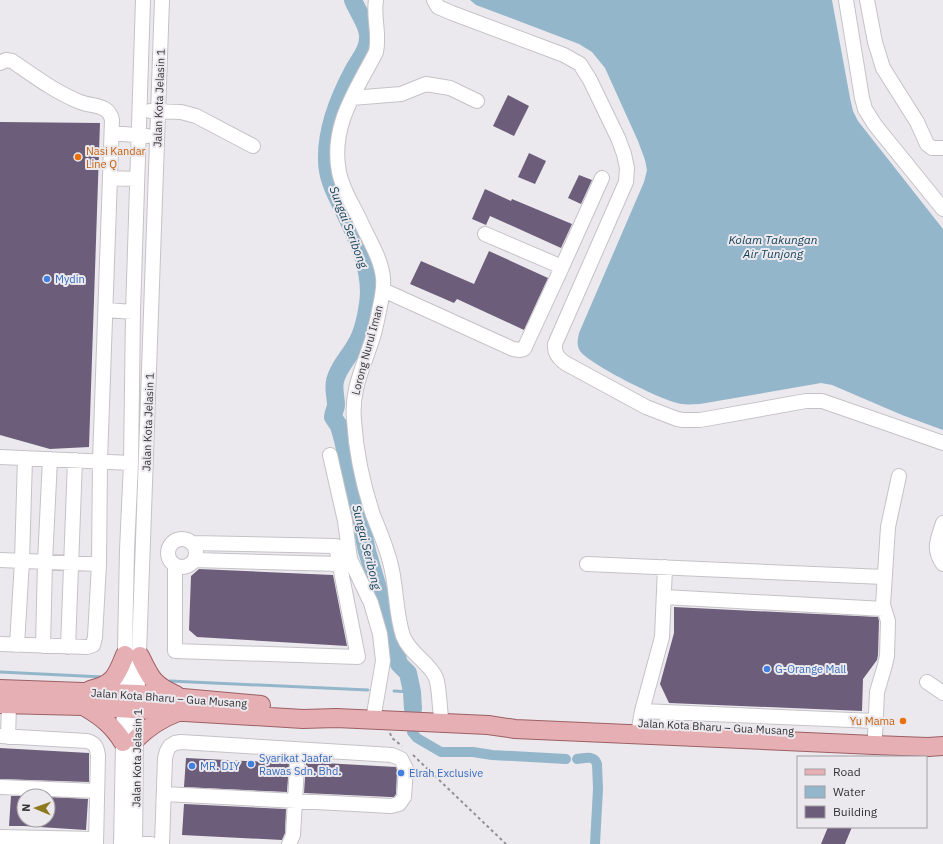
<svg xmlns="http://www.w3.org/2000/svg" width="943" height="844" font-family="'IBM Plex Sans',sans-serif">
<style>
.water{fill:#94b6ca}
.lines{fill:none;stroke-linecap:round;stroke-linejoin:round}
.stream{stroke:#94b6ca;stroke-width:3}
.canal{stroke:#94b6ca;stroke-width:10}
.river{stroke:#94b6ca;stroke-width:18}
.building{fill:#6c5e7a}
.minor-casing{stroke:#c5c2c7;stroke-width:16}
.major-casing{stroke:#9c6065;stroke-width:20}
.path{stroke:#929094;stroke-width:2;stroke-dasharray:3 3;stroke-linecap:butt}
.minor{stroke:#fff;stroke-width:14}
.major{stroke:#e6afb3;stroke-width:18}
.food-dot{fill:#e8710a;stroke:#ece9ee;stroke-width:1.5}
.shop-dot{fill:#3f7fe0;stroke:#ece9ee;stroke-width:1.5}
.labels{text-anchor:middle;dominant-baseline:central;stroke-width:4;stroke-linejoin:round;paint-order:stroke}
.street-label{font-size:11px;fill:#333234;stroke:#ece9ee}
.food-label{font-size:11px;fill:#c56008;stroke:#ece9ee;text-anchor:start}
.shop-label{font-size:11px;fill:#366cbe;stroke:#ece9ee;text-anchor:start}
.water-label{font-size:12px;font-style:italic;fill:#103f55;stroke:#ece9ee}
</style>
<rect width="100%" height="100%" fill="#ece9ee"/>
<!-- water -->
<path class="water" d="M 470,0 L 832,0 L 850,98 L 853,111 L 858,121 L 943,229 L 943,430 L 902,415 L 832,385 L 821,383 L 700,404 C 694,404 688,405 682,404 C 664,402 589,364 580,351 C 576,345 578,339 579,333 L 644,182 L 647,170 L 645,160 L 638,141 L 605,68 L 592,52 L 579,44 L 476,5 Z"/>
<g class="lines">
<!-- stream -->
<path class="stream" d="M 0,672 L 103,677
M 170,681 L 368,690
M 394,691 L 412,692"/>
<!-- canal -->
<path class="canal" d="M 412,732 L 417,738 L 441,752 L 473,752 L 492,755 L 566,759
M 577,759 C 585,758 594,755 597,764 L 598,789 L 595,844"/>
<!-- river -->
<path class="river" d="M 353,0 C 357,11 368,24 368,36 C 369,49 359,60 353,71 C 338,99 326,129 327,160 C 327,178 335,193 343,209 C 357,238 373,271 368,304 C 366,317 363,333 356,344 C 350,356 338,367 335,381 C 333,389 336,397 336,405 C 336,409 333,412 333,417 L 339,426 L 343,440 L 367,551 L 388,622 L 399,664 L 408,673 L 412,692 L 413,709"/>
</g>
<!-- building -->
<path class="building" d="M 508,95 L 529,106 L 514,136 L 493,126 Z
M 0,122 L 100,123 L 89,447 L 50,449 L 0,435 Z
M 529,153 L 546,161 L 535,184 L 518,177 Z
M 579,175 L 592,180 L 581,204 L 568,198 Z
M 485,189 L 511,201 L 512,199 L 572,224 L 561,248 L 490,216 L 486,225 L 472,219 Z
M 489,251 L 548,278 L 524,330 L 457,299 L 454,303 L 410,284 L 421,261 L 474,284 Z
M 199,569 L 333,575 L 347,646 L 197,637 L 189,630 L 191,576 Z
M 674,607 L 878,617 L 879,621 L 878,655 L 877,660 L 863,679 L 862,711 L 669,703 L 660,684 L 674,633 Z
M 0,748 L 89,753 L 89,782 L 0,779 Z
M 186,758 L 289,763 L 287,792 L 184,787 Z
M 306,762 L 396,767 L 397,771 L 396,794 L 394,797 L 390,797 L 304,793 Z
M 11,796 L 24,796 L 24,826 L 9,826 Z
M 48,797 L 88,799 L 86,830 L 24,826 L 24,820 L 48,820 Z
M 184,804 L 286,809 L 285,833 L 282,840 L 182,835 Z
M 828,827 L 852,827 L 845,844 L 821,844 Z"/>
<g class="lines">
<defs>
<path id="minor" d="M 376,0 C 373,18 380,33 376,52 C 356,91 330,126 339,172 C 342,188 352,204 359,218 C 367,237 381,257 383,278 C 384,287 382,297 380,306 C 378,316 376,327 373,337 C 364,366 351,389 354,420 C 356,452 363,485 373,515 C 379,530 386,546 390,562 C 397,586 395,612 403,636 C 410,654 430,663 436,678 C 440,689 439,709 442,723
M 434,0 L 438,7 L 452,13 L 564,55 L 580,64 L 590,80 L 618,138 L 624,154 L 627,168 L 626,182 L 555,344 C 554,353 558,358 565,363 L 646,407 L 677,419 L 683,420 L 700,420 L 806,401 L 822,401 L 943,443
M 846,0 L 862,98 L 865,109 L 875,125 L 943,209
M 867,0 L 875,42 L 883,68 L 917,122 L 927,144 L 932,148 L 943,148
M 0,63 L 6,60 L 12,61 C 34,76 55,92 80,102 C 93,107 109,104 112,120 L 100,461 L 99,564 L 95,637 L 93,645 L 87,647 L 0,644
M 352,98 L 401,94 L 426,84 L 450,88 L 477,101
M 150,111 L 181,112 L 196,116 L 253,146
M 112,133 L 147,136
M 110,178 L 137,179
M 562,267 L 602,178
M 383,290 L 513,349 L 520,350 L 524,349 L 562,267 L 485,234
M 106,310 L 133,312
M 330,455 L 345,521 L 350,559 L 371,603 L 380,634 L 383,661 L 373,720
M 0,457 L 131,463
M 943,523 C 938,539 932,549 943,564
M168 553a14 14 0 1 1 28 0a14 14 0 1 1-28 0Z
M 0,560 L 99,564
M 194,560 L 340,564
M 587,564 L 884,577
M 175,566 L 175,651 L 358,657 L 336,546 L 192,543
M 664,597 L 884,609
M 17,645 L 22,561 L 25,458
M 43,646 L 45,562 L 50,459
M 68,647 L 75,460
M 927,682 L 943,693
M 642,711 L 875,721
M 638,734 L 642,711 L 662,637 L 665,567
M 667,735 L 667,712
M 0,736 L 87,741 C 95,743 97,747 98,756 L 96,844
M 875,736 L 877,692 L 885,665 L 887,656 L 888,621 L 883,605 L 888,527 L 899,476
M 8,737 L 9,705
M 0,787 L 97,791
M 0,837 L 96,839
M 126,843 L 151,844
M 121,844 L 127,550 L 131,463 L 133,312 L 143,0
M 135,844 L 136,739 L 162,0
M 162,844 L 165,758 L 167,751 L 170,746 L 175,743 L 181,742 L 392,755 L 401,759 L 406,769 L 404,797 L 399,804 L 391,806 L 164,794
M 289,844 L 293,835 L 298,749"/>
<path id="major" d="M 140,656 C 150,677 153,685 176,695
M 0,689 L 138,694 L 261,705
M 90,690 C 114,684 116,677 125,655
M 0,704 L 83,706 L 303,719 L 336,718 L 488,725 L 515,729 L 874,745 L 928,747 L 943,746
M 85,707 C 102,717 112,725 123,742
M 136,739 C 149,726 162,718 178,712"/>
</defs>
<!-- minor casing -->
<use href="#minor" class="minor-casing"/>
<!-- major casing -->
<use href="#major" class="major-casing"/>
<!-- path -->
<path class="path" d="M 390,733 L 392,738 L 402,746
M 413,755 L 506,844"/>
<!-- minor -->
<use href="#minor" class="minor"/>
<!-- major -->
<use href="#major" class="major"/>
</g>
<!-- markers -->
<g class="food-dot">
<circle cx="78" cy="157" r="4"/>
<circle cx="903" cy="721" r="4"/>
</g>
<g class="shop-dot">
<circle cx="47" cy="279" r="4"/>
<circle cx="767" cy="669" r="4"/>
<circle cx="251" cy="764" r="4"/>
<circle cx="192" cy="766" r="4"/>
<circle cx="401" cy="773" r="4"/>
</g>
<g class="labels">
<!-- street labels -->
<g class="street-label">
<text transform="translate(159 98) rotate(-88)">Jalan Kota Jelasin 1</text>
<text transform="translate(367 350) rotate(-75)">Lorong Nurul Iman</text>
<text transform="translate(148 422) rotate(-88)">Jalan Kota Jelasin 1</text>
<text transform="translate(169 698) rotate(4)">Jalan Kota Bharu – Gua Musang</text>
<text transform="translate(716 727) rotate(3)">Jalan Kota Bharu – Gua Musang</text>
<text transform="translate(137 758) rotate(-89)">Jalan Kota Jelasin 1</text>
</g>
<!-- food labels -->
<g class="food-label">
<text x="86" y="151">Nasi Kandar<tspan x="86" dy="13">Line Q</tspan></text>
<text x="895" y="721" text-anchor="end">Yu Mama</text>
</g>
<!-- shop labels -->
<g class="shop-label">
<text x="55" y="279">Mydin</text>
<text x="775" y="669">G-Orange Mall</text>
<text x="259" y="758">Syarikat Jaafar<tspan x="259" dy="13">Rawas Sdn. Bhd.</tspan></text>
<text x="200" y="766">MR. DIY</text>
<text x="409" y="773">Elrah Exclusive</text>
</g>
<!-- water labels -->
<g class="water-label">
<text transform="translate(349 227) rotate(69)">Sungai Seribong</text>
<text x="773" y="239">Kolam Takungan<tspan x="773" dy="14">Air Tunjong</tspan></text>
<text transform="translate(367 547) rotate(76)">Sungai Seribong</text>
</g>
</g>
<!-- legend -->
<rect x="797" y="756" width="130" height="72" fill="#ece9ee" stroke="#a2a0a4"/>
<rect x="805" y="769" width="20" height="6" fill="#e6afb3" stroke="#a2a0a4"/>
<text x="833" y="776" font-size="12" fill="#333234">Road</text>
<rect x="805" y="786" width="20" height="12" fill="#94b6ca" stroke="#a2a0a4"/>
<text x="833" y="796" font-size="12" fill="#333234">Water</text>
<rect x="805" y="806" width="20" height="12" fill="#6c5e7a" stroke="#a2a0a4"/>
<text x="833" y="816" font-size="12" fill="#333234">Building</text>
<!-- north arrow -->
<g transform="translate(36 808) rotate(272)"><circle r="19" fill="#ece9ee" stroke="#a2a0a4"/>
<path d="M0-3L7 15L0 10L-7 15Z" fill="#8f791f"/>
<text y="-6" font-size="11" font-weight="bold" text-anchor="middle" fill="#333234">N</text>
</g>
</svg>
